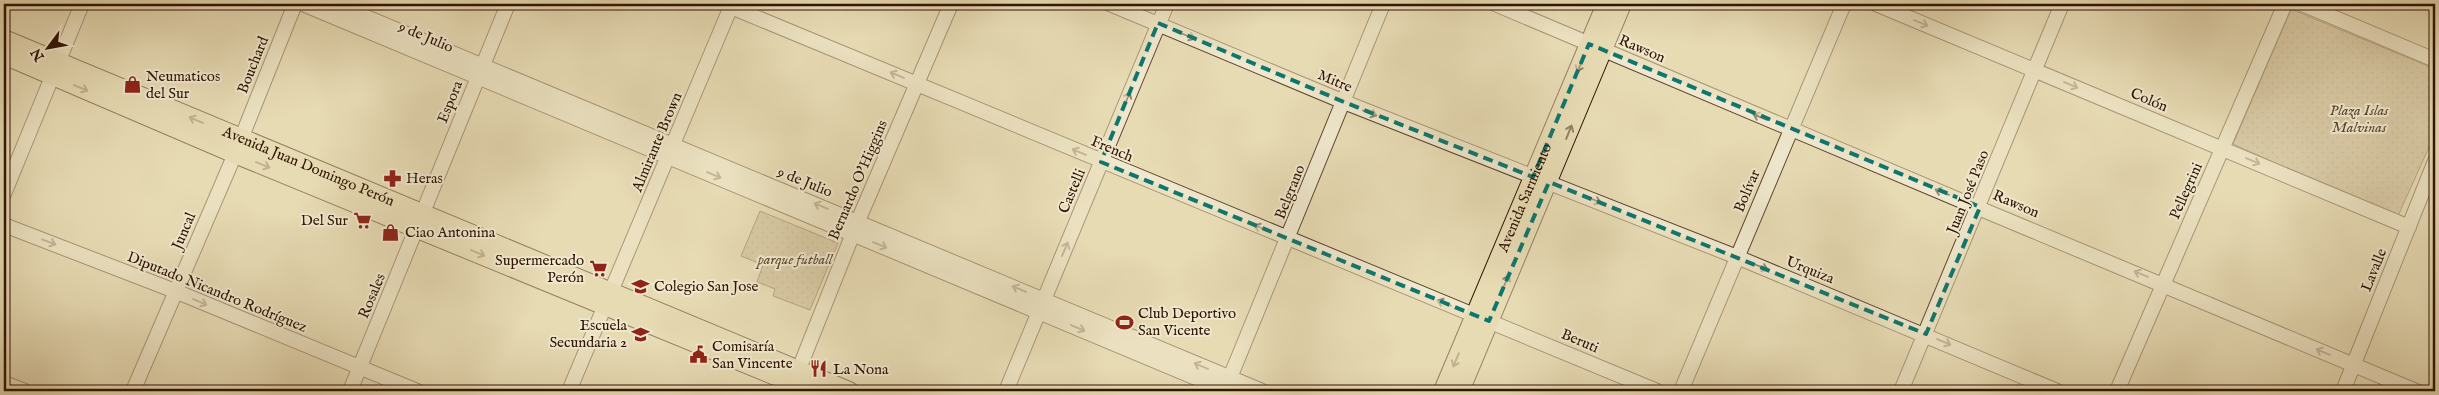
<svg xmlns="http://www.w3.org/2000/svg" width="2439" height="395" font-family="'IM FELL English',serif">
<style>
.park{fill:url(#park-dots);stroke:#7c664a}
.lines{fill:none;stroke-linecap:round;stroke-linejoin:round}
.minor-casing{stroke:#5e452d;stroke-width:16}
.major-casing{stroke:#301300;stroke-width:20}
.minor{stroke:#efe8ce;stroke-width:14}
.major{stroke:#e7dbb4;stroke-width:18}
.oneway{stroke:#998871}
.oneway2{stroke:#958163}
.marked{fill:none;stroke:#0f766e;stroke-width:4;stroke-dasharray:10 6;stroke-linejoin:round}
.labels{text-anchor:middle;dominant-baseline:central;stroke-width:4;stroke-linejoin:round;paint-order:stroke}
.street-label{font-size:15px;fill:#301300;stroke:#efe8ce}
.poi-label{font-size:15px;fill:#301300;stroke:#efe8ce;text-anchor:start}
.park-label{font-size:15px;font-style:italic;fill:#5e452d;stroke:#efe8ce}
</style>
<defs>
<pattern id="park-dots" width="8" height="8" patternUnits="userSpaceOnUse" patternTransform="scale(1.25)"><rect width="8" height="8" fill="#c8b995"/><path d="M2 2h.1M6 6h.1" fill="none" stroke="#ac9e7f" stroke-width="1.8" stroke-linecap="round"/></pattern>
</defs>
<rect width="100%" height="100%" fill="#e7dbb4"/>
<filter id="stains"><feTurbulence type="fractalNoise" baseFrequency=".004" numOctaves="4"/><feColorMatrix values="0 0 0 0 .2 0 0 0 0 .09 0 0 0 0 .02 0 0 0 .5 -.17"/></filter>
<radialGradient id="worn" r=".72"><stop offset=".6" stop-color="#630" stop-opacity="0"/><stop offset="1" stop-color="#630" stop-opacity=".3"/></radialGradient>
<!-- park -->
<path class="park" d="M 2291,9 L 2435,69 L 2435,134 L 2397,218 L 2233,144 Z
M 760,211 L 838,243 L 810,310 L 773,296 L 775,289 L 757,282 L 763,265 L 741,256 Z"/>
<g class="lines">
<defs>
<path id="minor" d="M 303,4 L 1227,391
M 335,4 L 1262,391
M 724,4 L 1657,391
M 1110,4 L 1344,102 L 1737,257 L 2057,391
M 1495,4 C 1801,134 2109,263 2416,391
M 1876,4 L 2409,227
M 2302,4 L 2435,60
M 4,194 L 82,4
M 4,225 L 175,291 L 417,391
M 795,379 L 858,221 L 951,4
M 4,383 L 25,391
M 1227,385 L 1383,4
M 133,391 L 235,154 L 295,4
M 350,391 L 508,4
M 569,391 L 732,4
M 1006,391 L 1167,4
M 1681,391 L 1844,4
M 1901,391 L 2062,4
M 2117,391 L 2285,4
M 2343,391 L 2435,161"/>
<g id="major">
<path id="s1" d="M 4,39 L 849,391"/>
<path d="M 4,55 L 235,154 L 812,391"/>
<path id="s2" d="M 1443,391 L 1606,4"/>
<path d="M 1460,391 L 1622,4"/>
</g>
</defs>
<!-- minor casing -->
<use href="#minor" class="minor-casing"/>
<!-- major casing -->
<use href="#major" class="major-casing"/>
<!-- minor -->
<use href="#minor" class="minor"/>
<!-- major -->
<use href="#major" class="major"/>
</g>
<!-- one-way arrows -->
<defs><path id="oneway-shaft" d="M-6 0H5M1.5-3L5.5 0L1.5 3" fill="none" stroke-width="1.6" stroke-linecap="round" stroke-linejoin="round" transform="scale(1.25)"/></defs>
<g class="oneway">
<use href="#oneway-shaft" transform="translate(1921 23) rotate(23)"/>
<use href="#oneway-shaft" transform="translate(1188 36) rotate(23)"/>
<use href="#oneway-shaft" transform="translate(897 75) rotate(-158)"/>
<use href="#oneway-shaft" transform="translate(2071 85) rotate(23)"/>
<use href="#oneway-shaft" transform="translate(1127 99) rotate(-68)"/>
<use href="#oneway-shaft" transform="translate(1370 113) rotate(21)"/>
<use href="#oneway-shaft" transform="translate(1760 117) rotate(-157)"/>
<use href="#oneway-shaft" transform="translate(1079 152) rotate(-157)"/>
<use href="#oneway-shaft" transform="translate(2253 161) rotate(23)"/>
<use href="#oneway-shaft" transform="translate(714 175) rotate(23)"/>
<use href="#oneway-shaft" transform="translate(1942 192) rotate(-158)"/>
<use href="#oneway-shaft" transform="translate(1594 200) rotate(22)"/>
<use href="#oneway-shaft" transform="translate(821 206) rotate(-158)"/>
<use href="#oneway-shaft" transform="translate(1261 228) rotate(-158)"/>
<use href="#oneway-shaft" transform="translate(49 242) rotate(21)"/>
<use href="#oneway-shaft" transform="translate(880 245) rotate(23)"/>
<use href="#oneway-shaft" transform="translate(1065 249) rotate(-67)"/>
<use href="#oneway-shaft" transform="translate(1761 267) rotate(22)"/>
<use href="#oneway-shaft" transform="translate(2141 274) rotate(-157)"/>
<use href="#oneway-shaft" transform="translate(1019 289) rotate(-157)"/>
<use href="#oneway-shaft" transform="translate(200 302) rotate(23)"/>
<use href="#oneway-shaft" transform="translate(1444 303) rotate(-158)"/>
<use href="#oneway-shaft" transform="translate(1078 328) rotate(23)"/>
<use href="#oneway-shaft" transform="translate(1944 342) rotate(23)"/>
<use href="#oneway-shaft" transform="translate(2323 352) rotate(-157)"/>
<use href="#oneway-shaft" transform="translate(1201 366) rotate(-157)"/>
</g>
<g class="oneway2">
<use href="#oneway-shaft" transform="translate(1580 65) rotate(113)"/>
<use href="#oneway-shaft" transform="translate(81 88) rotate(23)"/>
<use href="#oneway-shaft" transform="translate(196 120) rotate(-157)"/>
<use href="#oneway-shaft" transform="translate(1569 132) rotate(-68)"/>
<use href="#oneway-shaft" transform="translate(263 165) rotate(22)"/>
<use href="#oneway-shaft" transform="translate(478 253) rotate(23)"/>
<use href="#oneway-shaft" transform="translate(1506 282) rotate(-67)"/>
<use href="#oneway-shaft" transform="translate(1456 360) rotate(113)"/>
</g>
<!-- marked area -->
<path d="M0 0H2439V395H0ZM 1158,23 L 1344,102 L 1533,177 L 1589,44 L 1980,207 L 1926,334 L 1549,182 L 1489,321 L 1101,162 Z" fill="#e7dbb4" fill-opacity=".55" fill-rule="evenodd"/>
<path class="marked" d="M 1158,23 L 1344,102 L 1533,177 L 1589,44 L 1980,207 L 1926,334 L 1549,182 L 1489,321 L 1101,162 Z"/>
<!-- icons -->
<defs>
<symbol id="shop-bare" viewBox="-9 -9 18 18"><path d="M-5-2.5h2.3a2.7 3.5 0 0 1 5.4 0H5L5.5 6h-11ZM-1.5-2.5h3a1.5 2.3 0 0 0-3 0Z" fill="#8f2418" stroke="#efe8ce" stroke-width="2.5" paint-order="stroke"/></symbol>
<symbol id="pharmacy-bare" viewBox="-9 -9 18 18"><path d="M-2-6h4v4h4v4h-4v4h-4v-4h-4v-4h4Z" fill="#8f2418" stroke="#efe8ce" stroke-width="2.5" paint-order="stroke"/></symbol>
<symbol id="supermarket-bare" viewBox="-9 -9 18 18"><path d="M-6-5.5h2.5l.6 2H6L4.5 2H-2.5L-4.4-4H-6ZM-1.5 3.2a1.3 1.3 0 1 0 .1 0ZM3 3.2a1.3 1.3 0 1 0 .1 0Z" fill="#8f2418" stroke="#efe8ce" stroke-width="2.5" paint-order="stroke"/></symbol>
<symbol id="school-bare" viewBox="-9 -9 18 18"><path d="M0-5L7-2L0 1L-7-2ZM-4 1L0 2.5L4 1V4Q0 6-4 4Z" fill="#8f2418" stroke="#efe8ce" stroke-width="2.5" paint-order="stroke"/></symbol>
<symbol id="stadium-bare" viewBox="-9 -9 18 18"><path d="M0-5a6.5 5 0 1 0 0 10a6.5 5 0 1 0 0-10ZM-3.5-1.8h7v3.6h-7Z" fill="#8f2418" stroke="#efe8ce" stroke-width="2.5" paint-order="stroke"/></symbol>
<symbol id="civic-bare" viewBox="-9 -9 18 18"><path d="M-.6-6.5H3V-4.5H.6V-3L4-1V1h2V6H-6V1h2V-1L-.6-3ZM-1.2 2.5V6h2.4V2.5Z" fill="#8f2418" stroke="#efe8ce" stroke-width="2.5" paint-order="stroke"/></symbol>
<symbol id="restaurant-bare" viewBox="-9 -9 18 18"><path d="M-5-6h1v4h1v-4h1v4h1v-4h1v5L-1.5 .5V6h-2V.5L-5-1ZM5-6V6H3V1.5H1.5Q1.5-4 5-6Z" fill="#8f2418" stroke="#efe8ce" stroke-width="2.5" paint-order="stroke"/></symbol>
</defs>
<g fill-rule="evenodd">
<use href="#shop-bare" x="120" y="72" width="25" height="25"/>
<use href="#pharmacy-bare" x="380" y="166" width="25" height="25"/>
<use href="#supermarket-bare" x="350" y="208" width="25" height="25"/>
<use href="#shop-bare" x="378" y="220" width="25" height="25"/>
<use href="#supermarket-bare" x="586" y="256" width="25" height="25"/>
<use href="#school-bare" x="628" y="274" width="25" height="25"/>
<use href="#stadium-bare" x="1112" y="310" width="25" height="25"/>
<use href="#school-bare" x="628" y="322" width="25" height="25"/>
<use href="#civic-bare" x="686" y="342" width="25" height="25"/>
<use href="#restaurant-bare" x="806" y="356" width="25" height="25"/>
</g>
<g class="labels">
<!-- street labels -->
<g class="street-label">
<text transform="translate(426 37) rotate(23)">9 de Julio</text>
<text transform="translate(1642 49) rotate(23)">Rawson</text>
<text transform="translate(253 65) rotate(-68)">Bouchard</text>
<text transform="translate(1335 81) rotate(23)">Mitre</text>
<text transform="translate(2149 100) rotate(23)">Colón</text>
<text transform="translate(450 102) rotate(-68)">Espora</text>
<text transform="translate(657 142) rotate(-67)">Almirante Brown</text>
<text transform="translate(1112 149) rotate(23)">French</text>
<text stroke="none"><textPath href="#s1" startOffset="330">Avenida Juan Domingo Perón</textPath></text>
<text transform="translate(858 180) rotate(-67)">Bernardo O'Higgins</text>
<text transform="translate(805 182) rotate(22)">9 de Julio</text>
<text transform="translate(1072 191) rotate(-67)">Castelli</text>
<text transform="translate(1747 191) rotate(-67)">Bolívar</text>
<text transform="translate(2186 191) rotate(-66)">Pellegrini</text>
<text transform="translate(1290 192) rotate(-68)">Belgrano</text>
<text transform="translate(1968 192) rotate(-68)">Juan José Paso</text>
<text stroke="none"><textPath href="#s2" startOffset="210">Avenida Sarmiento</textPath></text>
<text transform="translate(2016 204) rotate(23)">Rawson</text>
<text transform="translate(184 231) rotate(-67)">Juncal</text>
<text transform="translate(1810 270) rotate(22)">Urquiza</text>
<text transform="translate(2374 270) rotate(-68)">Lavalle</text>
<text transform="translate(217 292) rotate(22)">Diputado Nicandro Rodríguez</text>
<text transform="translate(372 296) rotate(-67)">Rosales</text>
<text transform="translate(1580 341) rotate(23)">Beruti</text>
</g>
<!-- poi labels -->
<g class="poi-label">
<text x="146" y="76">Neumaticos<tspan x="146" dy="17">del Sur</tspan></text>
<text x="406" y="178">Heras</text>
<text x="348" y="220" text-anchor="end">Del Sur</text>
<text x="405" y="232">Ciao Antonina</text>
<text x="584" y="260" text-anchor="end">Supermercado<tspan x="584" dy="17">Perón</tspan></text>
<text x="654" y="286">Colegio San Jose</text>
<text x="1138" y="313">Club Deportivo<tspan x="1138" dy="17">San Vicente</tspan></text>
<text x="627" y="325" text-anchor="end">Escuela<tspan x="627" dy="17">Secundaria 2</tspan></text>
<text x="712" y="346">Comisaría<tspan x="712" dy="17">San Vincente</tspan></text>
<text x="833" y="369">La Nona</text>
</g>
<!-- park labels -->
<g class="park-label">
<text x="2359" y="110">Plaza Islas<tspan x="2359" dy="17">Malvinas</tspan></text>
<text x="795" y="259">parque futball</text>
</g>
</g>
<!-- margin -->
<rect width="2439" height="395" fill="none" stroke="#e7dbb4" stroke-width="20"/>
<rect x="5" y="5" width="2429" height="385" fill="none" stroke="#301300" stroke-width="2.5"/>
<rect x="10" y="10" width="2419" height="375" fill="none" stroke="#301300"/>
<!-- north arrow -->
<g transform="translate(48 48) rotate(238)" stroke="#efe8ce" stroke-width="4" paint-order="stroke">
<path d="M0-4L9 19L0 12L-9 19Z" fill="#301300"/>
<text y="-8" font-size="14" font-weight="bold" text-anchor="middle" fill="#301300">N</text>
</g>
<rect width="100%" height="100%" filter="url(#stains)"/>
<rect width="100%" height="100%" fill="url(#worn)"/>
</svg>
